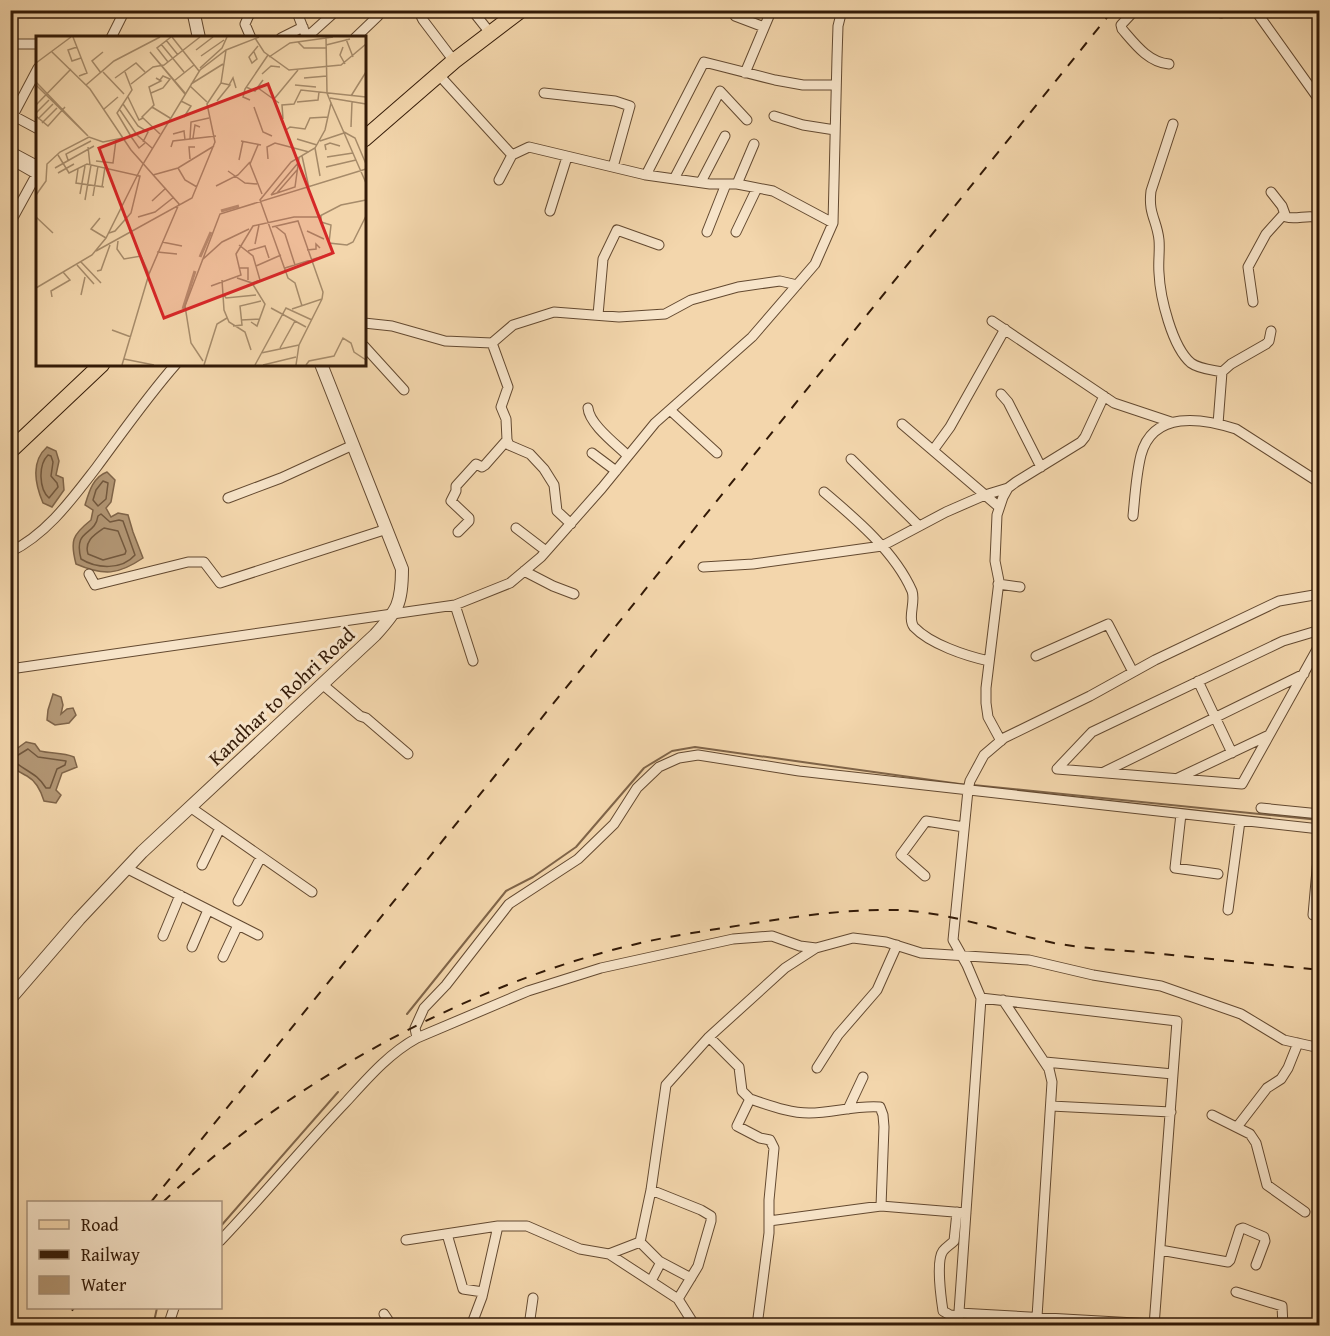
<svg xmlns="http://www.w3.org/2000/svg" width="1330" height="1336" font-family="'Gentium Book Plus',serif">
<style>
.water{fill:#b29674;stroke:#7f6448;stroke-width:1.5}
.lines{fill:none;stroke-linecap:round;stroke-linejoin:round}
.shore{stroke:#72583e;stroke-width:1.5}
.stream{stroke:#7f6448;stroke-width:2}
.minor-casing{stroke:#634930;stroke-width:11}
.tertiary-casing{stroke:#634930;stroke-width:14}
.primary-casing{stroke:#331a07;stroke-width:17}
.minor{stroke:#f7e4c9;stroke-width:9}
.tertiary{stroke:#f7e4c9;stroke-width:12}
.primary{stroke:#f3d6ac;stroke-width:15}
.rail{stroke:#331a07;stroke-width:2;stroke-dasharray:10 10;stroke-linecap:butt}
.labels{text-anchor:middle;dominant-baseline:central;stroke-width:6;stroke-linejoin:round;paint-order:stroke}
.street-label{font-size:20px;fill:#331a07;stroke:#f7e4c9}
.inset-river{fill:none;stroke:#b29674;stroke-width:3}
.inset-road{fill:none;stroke:#a68b6a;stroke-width:1.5}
.view{fill:#d62828;fill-opacity:0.15;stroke:#d62828;stroke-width:3}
.inset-edge{fill:none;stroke:#331a07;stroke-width:3}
</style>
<rect width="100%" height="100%" fill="#f3d6ac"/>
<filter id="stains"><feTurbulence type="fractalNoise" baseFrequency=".00333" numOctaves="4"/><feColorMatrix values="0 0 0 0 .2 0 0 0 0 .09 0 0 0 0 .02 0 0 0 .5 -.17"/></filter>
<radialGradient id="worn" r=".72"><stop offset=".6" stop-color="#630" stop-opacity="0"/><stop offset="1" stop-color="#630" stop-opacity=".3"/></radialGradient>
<!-- water -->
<path class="water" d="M 47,447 L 56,451 L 59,461 L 56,475 L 63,478 L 64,490 L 52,507 L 43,503 C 35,484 30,462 47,447 Z
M 107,472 L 115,480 L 111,502 L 106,508 L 111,517 L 118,513 L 128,515 L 133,532 L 143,558 C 118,575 104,576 76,564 C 70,541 72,535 91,520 L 93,510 L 85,505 C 89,492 93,477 107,472 Z
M 53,694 L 61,697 L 63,705 L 61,714 L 67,709 L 73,708 L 76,715 L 69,723 L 55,725 L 47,720 L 48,710 Z
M 26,742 L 35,744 L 40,751 C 52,754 62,752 74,757 L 77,767 L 62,773 L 56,790 L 61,795 L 56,803 L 44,801 C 41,791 36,781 27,776 C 20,772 16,771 11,765 L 11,753 Z"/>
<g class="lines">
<!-- shore -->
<path class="shore" d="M 48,455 L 51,456 L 53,462 L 51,476 L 57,483 L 58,487 L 49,498 C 39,489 38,465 48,455 Z
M 103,481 L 108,483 L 106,499 L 98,506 L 93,500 L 96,490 Z
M 101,514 L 110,522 L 119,520 L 123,521 L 135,555 C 122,570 97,569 81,559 C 73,528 95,537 98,516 Z
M 104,528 L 118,531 L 126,551 L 125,554 L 103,560 L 88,554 C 84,541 94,535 104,528 Z
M 28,749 L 38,757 L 66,761 L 65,765 L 57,769 L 50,788 L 46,788 C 36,772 26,772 14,761 L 15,757 Z"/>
<!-- stream -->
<path class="stream" d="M 973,785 L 1320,820
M 407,1014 L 506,891 L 533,877 L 576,847 L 644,768 L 672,751 L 695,747 L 967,785
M 220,1227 L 338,1092
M 153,1326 L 157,1308"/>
<defs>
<path id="minor" d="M 296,10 L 307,38
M 418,10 L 423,20 L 454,61
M 472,10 L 491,34
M 1135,10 L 1121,25 L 1122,29 C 1135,44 1148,62 1169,64
M 1216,10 L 1221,13 L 1227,10
M 1255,10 L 1320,101
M 667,12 L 669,10
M 735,16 L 764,27
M 307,37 L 337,10
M 111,38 L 125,10
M 251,38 L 245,24 L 249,15 L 257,10
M 281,38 L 303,27
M 355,38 L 378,16 L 374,10
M 10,44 L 38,44
M 745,73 L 769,16
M 439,75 L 512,155
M 544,93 L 615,101 L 630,106 L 613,167
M 10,114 L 38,129
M 774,116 L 803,125 L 835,130
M 10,121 L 38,68
M 1173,124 L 1151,191 C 1148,214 1157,220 1159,240 C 1160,251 1158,262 1159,273 C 1160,297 1172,347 1191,363 C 1199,369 1213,370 1222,372
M 10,151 L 38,166
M 10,159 L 38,175
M 646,175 L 704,62 L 775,80 L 803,85 L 836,85
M 674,179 L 720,91 L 747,120
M 499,180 L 512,155 L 529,147 L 646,175 L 710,184 L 737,184 L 773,191 L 833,223
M 701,182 L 725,136
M 737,184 L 754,144
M 1271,192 L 1282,206 L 1286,217 C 1297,220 1308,214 1320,218
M 550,211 L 567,157
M 10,223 L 38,172
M 707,232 L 726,184
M 736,232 L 757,188
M 1253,302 L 1248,267 L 1266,234 L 1284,214
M 598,315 L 603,259 L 617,230 L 659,245
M 992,321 L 1114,403 L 1171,422
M 364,323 L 392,326 L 445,341 L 492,343 L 513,325 L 554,312 L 619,317 L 665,314 L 691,300 L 738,287 L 780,281 L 797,285
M 492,343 L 508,387 L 501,407 L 506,419 L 507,440 L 509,445 L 530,454 L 544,469 L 554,485 L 557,511 L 571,524
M 364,346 L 404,390
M 1001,394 L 1008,402 L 1041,467
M 588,408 C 589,424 617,445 628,456
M 670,410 L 717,453
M 902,424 L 999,507
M 1218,424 L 1222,372 L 1231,364 L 1266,344 L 1269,341 L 1271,331
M 934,449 L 950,427 L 1005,329
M 592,453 L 616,471
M 851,459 L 919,526
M 824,492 C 856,519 895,552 912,591 C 916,602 907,618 914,627 C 930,644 966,656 989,661
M 228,498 L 281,478 L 353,445
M 1133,516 C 1135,496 1136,475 1141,455 C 1153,410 1202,418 1236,429 L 1320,483
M 516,528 L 546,551
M 458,532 L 469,521 L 469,518 L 451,501 L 456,491 L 456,486 L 476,464 L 482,467 L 485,465 L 507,440
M 10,552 C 47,534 72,499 96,468 C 122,433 147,397 176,364
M 703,567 L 753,564 L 882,546 L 946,512 L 985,495 L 1008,488
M 524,571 L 553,586 L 574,594
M 89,574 L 95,585 L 188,562 L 204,562 L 220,583 L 387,529
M 998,584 L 1020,587
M 455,605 L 473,661
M 1036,656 L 1108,624 L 1133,672
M 10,669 L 455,605 L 510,583 L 541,557 L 602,488 L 655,423 L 752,337 L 815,264 L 833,223 L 837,57 L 838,26 L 842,10
M 1198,681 L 1232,753
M 322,684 L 360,716 L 366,718 L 408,754
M 1001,741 L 988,717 L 986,703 L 986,688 L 999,581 L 995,561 L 997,515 L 1003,497 L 1008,488 L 1016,482 L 1081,442 L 1085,437 L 1104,396
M 1057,769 L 1242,784 L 1320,644
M 1057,769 L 1092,732 L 1283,641 L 1320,630
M 1104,772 L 1304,674
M 1178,778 L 1269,735
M 190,807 L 312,892
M 1261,808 L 1320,814
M 1181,814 L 1175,868 L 1218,874
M 10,862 L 10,878
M 202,865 L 220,828
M 126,868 L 258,935
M 925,876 L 901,855 L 926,821 L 964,827
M 238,901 L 261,857
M 1228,910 L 1240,821
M 1313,915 L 1320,836
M 163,936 L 180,895
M 192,947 L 208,910
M 223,957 L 238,925
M 981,998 L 1177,1021 L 1154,1326
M 1003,1000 L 1049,1069 L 1052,1082 L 1037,1317
M 709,1037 L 739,1067 L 742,1091 L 750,1099 L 737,1126 L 760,1138 L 770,1140 L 774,1148 L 769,1200 L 769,1233 L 757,1326
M 417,1038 L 528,991 L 601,968 L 733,939 L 772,936 L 800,946 L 816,948
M 1045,1062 L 1173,1074
M 817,1068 L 838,1035 L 877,990 L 897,945
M 750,1099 C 769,1105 789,1113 809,1113 C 833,1113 856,1105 880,1107 L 883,1115 L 884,1127 L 881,1206
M 1051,1106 L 1171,1112
M 848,1109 L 863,1077
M 1212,1115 L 1250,1134 L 1256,1143 L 1267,1185 L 1305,1212
M 1237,1127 L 1267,1088 L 1281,1079 L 1288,1068 L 1298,1043
M 651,1190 L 701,1210 L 711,1216 L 711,1221 L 698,1266 L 678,1299
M 957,1212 L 954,1241 C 950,1245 946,1247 943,1251 C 936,1260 941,1298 943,1311 L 950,1315 L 959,1316
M 769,1221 L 881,1206 L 966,1213
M 447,1234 L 463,1289 L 483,1292
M 406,1240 L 498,1226 L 527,1226 L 580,1249 L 609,1254 L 640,1242 L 651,1190 L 666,1085 L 709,1037 L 785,968 L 816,948 L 853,938 L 886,942 L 921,953 L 1029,960 L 1093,975 L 1161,986 L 1241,1014 L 1284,1040 L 1320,1048
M 220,1241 C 263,1196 302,1148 345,1103 C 367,1079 388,1054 417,1038 L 415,1028 L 424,1008 L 446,985 L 509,904 L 578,859 L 614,824 L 637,788 L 659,767 L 679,758 L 698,755 L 799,771 L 1320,829
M 640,1242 L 659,1261 L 691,1278
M 1160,1250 L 1228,1262 L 1230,1260 L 1240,1229 L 1243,1228 L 1264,1237 L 1265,1241 L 1256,1265
M 609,1254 L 678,1299 L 695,1326
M 651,1281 L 661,1262
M 1236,1292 L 1282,1306 L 1283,1326
M 959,1313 L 1188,1326
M 384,1314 L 392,1326
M 168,1326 L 174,1308
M 471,1326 L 482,1297 L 498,1226
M 529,1326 L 533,1298
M 958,1326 L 981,998 L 967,965 L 953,940 L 968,790 L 970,781 L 984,755 L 1004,738 L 1090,696 L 1155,660 L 1279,601 L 1320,594"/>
<path id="tertiary" d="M 193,10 L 199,38
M 10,999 L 79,919 L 142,852 L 375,635 C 398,610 402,603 402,569 L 321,364"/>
<path id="primary" d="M 364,139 L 454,61 L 521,10
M 10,451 L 102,364"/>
</defs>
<!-- minor casing -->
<use href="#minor" class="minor-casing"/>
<!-- tertiary casing -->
<use href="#tertiary" class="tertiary-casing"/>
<!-- primary casing -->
<use href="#primary" class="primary-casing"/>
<!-- minor -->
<use href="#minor" class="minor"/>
<!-- tertiary -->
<use href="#tertiary" class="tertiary"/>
<!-- primary -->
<use href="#primary" class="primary"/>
<!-- rail -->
<path class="rail" d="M 151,1202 L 1113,10
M 163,1202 C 284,1084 467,985 632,945 C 668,936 705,931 742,925 C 793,917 844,909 896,910 C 951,912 1001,932 1054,943 C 1086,949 1120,950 1153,953 C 1208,959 1264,964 1320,970
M 59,1326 L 74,1308"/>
</g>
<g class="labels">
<!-- street labels -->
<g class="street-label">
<text transform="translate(281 696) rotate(-43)">Kandhar to Rohri Road</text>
</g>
</g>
<!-- overview -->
<g transform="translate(36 36)">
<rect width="330" height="330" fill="#f3d6ac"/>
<path class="inset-river" d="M 185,175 L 203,170M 164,221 L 175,196M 147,273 L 159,235"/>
<path class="inset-road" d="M 37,1 L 51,37 L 43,40M 136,1 L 163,35M 219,2 L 228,16 L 253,34 L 305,29 L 330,8M 310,3 L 317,21M 130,4 L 142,19M 262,6 L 268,12 L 291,12M 125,8 L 148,36M 290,9 L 314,3M 41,11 L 32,14 L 36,25 L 45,22M 307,11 L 304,19 L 309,28M 160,14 L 177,1M 16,16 L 54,53 L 95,114 L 143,168 L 113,238 L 86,329M 218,16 L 221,23 L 216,27 L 213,21 L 222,10M 165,20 L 188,4M 233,21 L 254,7 L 297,1M 132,26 L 121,12 L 135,1M 0,27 L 35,1M 164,32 L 186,12 L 191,1M 67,36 L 88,58M 89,36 L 96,54 L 81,77 L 96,102M 65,37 L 56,25 L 67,16M 226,38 L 235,30 L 244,31M 79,42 L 100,27 L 109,36M 120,42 L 125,45 L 113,51 L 118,69 L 106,81 L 124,98M 268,42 L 291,40M 138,45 L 158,29M 0,46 L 52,100 L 0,49M 95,48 L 117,31 L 128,29 L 164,1M 155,48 L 187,28M 50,49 L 78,25 L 124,1M 193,49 L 197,42 L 200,52M 259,49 L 280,51M 154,50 L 171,66M 210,51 L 219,55 L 227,44M 222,52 L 243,67M 115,57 L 127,52 L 134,43 L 127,40 L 124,44M 149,58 L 114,16 L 149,57M 315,60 L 330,36M 92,61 L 103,84 L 107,82M 294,62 L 330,68M 238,63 L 262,34M 214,64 L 207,61 L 209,53 L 232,19M 145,65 L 155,70 L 148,81M 181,65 L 194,49 L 185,47M 261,66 L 282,64 L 283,56M 295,67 L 330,147M 87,68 L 102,90 L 112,96 L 107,106M 0,69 L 35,33M 116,71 L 134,82M 218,71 L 227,96 L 236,100M 68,73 L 82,61M 84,74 L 101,99 L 116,112M 0,77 L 13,64M 0,80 L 12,90 L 29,71M 2,83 L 17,68M 247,83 L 246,69 L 258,68 L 265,54 L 330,61M 6,87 L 21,72M 315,91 L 316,66M 250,94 L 254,91 L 269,93 L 274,82 L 292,81M 308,96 L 319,102 L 330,128M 137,98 L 148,95 L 149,104M 96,102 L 103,112 L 109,107M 157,102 L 159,89 L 164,91M 154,103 L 155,86 L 173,82M 261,103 L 281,109M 205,105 L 225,109M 284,105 L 308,97M 222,109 L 214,128 L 226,158M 52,111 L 54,129M 135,111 L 137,105 L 180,100M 279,112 L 284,140M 290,114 L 289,109 L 294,107 L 304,110M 22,119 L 33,137 L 51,128 L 104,140 L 95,177 L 79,195 L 73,197M 266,120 L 273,152M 291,121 L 317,117M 154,123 L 153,111 L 159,111M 232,123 L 231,111 L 239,107 L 273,116M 32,124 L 30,118 L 55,105M 203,124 L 207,105M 60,125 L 77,127 L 80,104M 290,131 L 320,124M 19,132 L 58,110M 142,132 L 149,144 L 161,151M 42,133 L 40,147 L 68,151M 192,135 L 209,147 L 221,148M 22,137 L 38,128M 117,139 L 142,132 L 178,110M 180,150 L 202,139 L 214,126M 66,151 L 69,131M 241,157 L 261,134M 44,158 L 49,130M 0,159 L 10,145 L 11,128 L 24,116 L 53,101 L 67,106 L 87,102M 235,159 L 259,151 L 263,122M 235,159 L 262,127M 57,160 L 62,130M 49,164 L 55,129M 116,165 L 130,152M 285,180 L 285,186 L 295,189 L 293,207 L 311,209 L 317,206 L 330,180M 0,181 L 17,197M 102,181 L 119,176 L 138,161M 64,182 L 55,193 L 70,202M 239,190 L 249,198 L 259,229M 236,191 L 262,185 L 287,256 L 286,263 L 256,273M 271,195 L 288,203M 82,205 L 81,213 L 88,223 L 105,220 L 113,238M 126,206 L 146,210M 219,208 L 223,189M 203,209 L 217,220 L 224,244 L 216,247M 271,214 L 280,213 L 280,208 L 284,212M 60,215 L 156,162 L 179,106 L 171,68 L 185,47 L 190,14M 212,215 L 229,210 L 233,222M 121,216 L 141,218M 166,224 L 186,206 L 213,193M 45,226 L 65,247M 41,229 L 58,248M 220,230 L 245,219M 204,232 L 212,232 L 212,244M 249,232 L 297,217M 61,235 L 65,234 L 74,209M 201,242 L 216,247 L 229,268 L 221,290 L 215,286M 186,244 L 188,274 L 193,286 L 209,296 L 215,314M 175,250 L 205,239 L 200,218 L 217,190 L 258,181 L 282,181 L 305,169 L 330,164M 0,252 L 56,219 L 70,202 L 107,128 L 164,34 L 190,14 L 223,1M 45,259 L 49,241M 188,259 L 190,262 L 220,259M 16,261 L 15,255 L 34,244 L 27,236M 266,270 L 259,247 L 252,242 L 224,164 L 255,126 L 279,112 L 289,94 L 295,67 L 291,57 L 290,1M 235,272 L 270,291M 205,284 L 224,283M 197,290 L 206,289 L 204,270 L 225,265M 76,294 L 95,301M 244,312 L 259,285M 225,317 L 263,309M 88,323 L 118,329M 167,325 L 155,307 L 149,270 L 184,178 L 330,133M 168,329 L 181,288 L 191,282M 219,329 L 250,272 L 276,284M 227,329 L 260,321M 260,329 L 263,309 L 286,263M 270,329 L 273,325 L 298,320 L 307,302 L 315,307 L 318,316 L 330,324"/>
<path class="view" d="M 232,48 L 297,217 L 128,282 L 63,112 Z"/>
<rect width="330" height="330" class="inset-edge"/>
</g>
<!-- margin -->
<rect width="1330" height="1336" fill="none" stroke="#f3d6ac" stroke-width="36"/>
<rect x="12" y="12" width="1306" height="1312" fill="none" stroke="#331a07" stroke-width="3"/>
<rect x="18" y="18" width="1294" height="1300" fill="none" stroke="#331a07" stroke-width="1.5"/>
<!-- legend -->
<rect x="27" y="1201" width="195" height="108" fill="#f7e4c9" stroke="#a9937b" stroke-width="1.5"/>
<rect x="39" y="1220" width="30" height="9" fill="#f3d6ac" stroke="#a9937b" stroke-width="1.5"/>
<text x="81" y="1231" font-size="18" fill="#331a07">Road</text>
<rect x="39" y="1250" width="30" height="9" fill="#331a07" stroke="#a9937b" stroke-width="1.5"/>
<text x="81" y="1261" font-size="18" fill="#331a07">Railway</text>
<rect x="39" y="1276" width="30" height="18" fill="#b29674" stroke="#a9937b" stroke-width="1.5"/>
<text x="81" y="1291" font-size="18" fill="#331a07">Water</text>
<rect width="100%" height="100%" filter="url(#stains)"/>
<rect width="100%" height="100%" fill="url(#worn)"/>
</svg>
